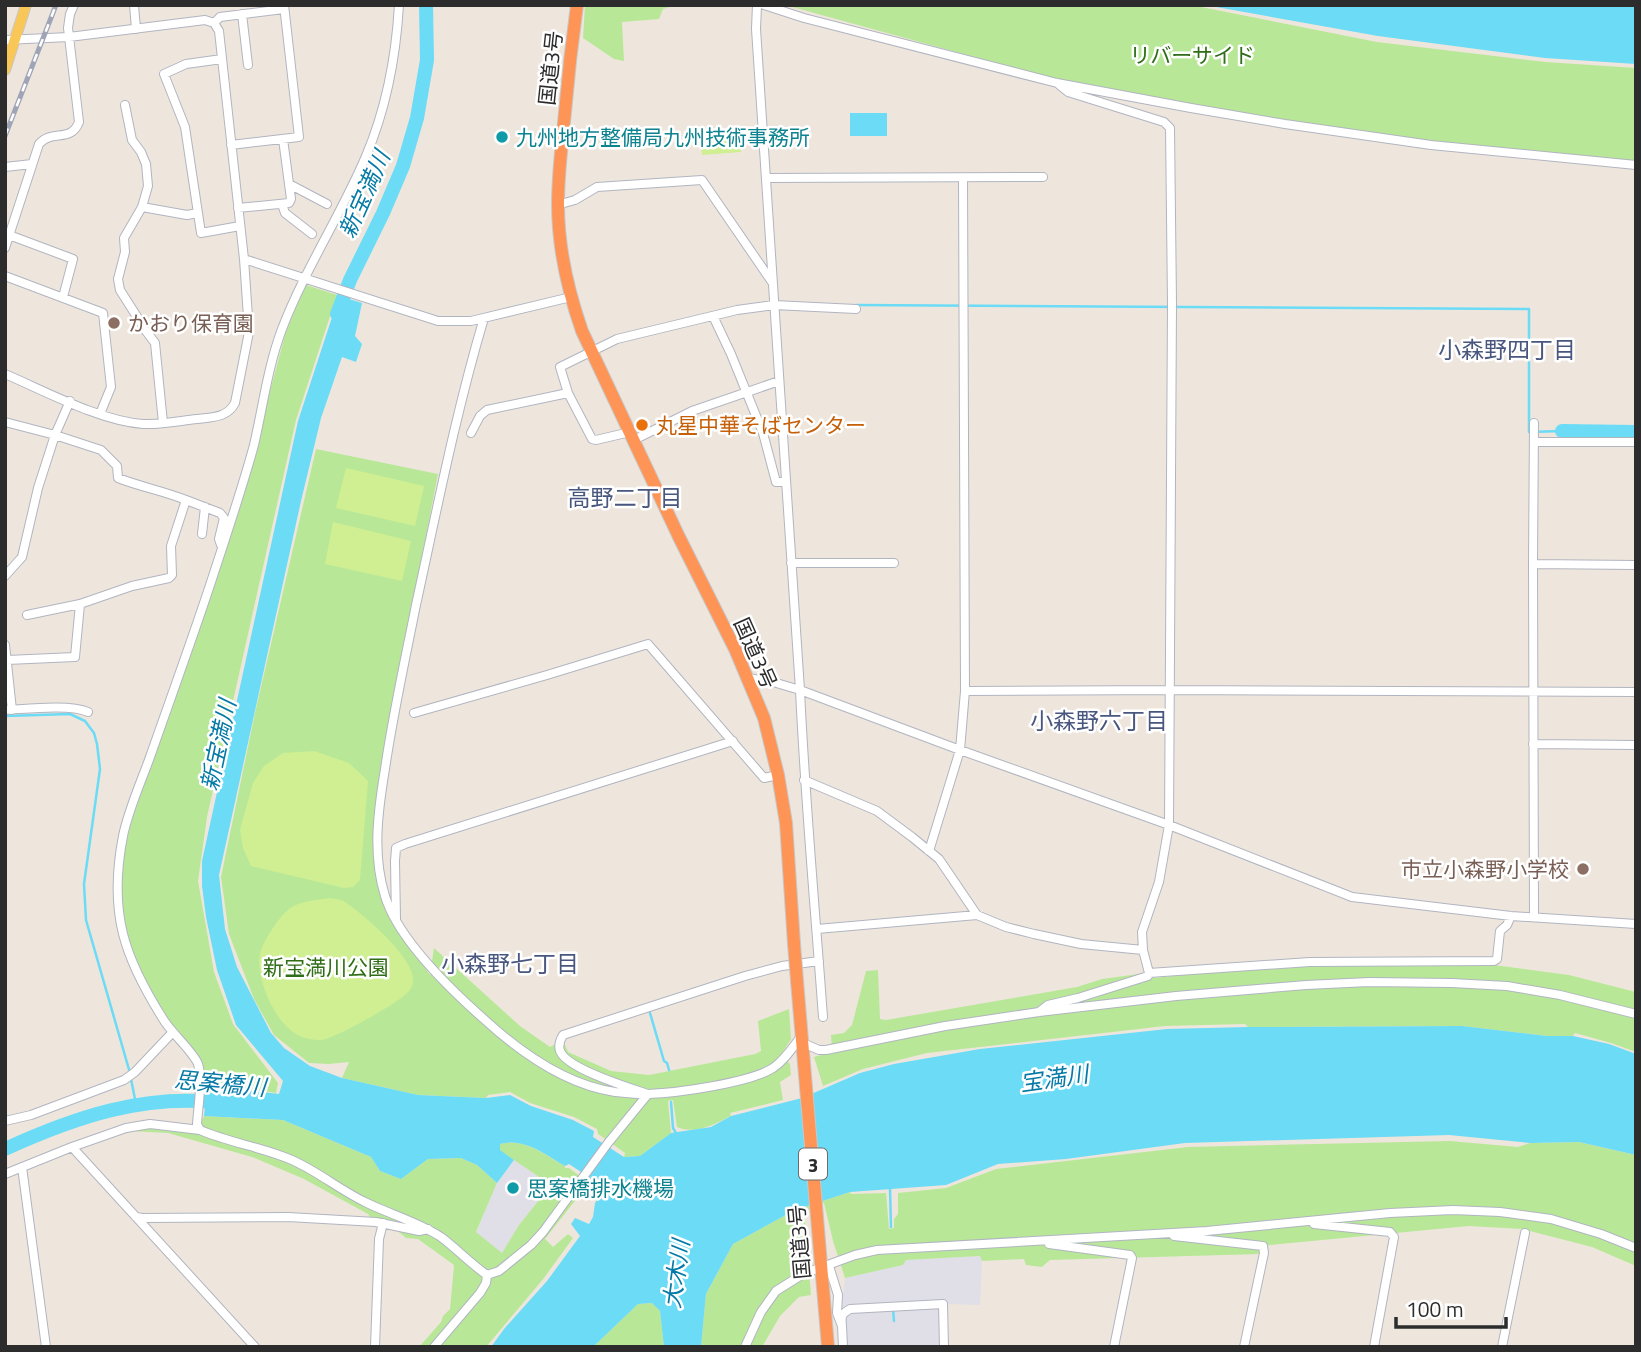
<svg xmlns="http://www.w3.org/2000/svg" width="1641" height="1352" font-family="'Titillium Web','Noto Sans JP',sans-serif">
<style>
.industrial{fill:#e0dee6}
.green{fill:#b8e897}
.pitch{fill:#cfef92}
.water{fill:#6bdbf6}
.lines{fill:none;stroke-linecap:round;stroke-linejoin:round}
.stream{stroke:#6bdbf6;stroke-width:2.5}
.river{stroke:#6bdbf6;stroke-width:14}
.minor-casing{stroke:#b1b5c0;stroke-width:10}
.major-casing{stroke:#c8c8c8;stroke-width:12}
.highway-casing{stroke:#c8c8c8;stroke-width:14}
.minor{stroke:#fff;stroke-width:8}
.major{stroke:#f9c757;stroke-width:10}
.highway{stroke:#ff9457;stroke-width:12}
.rail-casing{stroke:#9fa4b7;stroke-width:5}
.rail{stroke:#fff;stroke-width:2.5;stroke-dasharray:8;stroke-linecap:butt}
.highway-bridge-casing{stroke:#c8c8c8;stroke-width:14;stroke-linecap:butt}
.highway-bridge{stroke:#ff9457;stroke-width:12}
.culture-dot{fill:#0f9aa8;stroke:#fff;stroke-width:2.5}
.education-dot{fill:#8d6e63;stroke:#fff;stroke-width:2.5}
.food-dot{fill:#e8710a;stroke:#fff;stroke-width:2.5}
.labels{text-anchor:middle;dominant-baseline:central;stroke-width:5;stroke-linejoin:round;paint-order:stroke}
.shield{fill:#fff;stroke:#6b6b6b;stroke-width:2}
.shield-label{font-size:19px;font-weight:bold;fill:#2c2c2c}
.park-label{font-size:21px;fill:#2f6e16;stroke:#fff}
.street-label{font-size:21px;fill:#2c2c2c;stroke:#fff}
.culture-label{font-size:21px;fill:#0d838f;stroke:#fff;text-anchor:start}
.education-label{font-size:21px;fill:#785e54;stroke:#fff;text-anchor:start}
.food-label{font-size:21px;fill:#c56008;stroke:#fff;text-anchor:start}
.water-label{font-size:23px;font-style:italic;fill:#067aa6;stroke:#fff}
.neighbourhood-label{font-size:23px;fill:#49577f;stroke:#fff}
</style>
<rect width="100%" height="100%" fill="#eee6dd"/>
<!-- industrial -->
<path class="industrial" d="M 514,1160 L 551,1185 L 519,1225 L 502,1253 L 476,1233 L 497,1183 Z
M 981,1256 L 982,1261 L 980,1305 L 947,1304 L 942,1347 L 846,1347 L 841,1312 L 845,1278 L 903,1265 L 906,1260 Z"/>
<!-- green -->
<path class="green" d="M 585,5 L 677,5 L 663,9 L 659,19 L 622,22 L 624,61 L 614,59 L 583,38 Z
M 785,5 L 1191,5 L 1377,42 L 1546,62 L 1636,68 L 1636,161 L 1469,147 L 1274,119 L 1058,80 Z
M 306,285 L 337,295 L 296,420 L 207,817 L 198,881 L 214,972 L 233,1024 L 278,1083 L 276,1093 L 205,1082 C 203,1050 180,1040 164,1016 C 142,981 120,927 120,885 C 120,862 127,839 133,817 L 239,508 L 286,331 Z
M 316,449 L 438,474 L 388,731 L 376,871 L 384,906 L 390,918 L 430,975 L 434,948 L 520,1026 L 550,1047 L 563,1040 L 568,1052 L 611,1071 L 649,1075 L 755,1054 L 761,1051 L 758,1021 L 789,1009 L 791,1039 L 781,1055 L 790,1064 L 791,1075 L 780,1082 L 783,1100 L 730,1113 L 731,1116 C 715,1124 695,1135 677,1127 L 673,1100 L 668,1101 L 671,1133 L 640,1156 L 624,1157 L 625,1153 L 598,1134 L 597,1129 L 574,1117 L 530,1103 L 510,1092 L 488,1095 L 486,1098 L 418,1095 L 342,1078 L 349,1062 L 329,1064 L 309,1063 L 274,1035 L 254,999 L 229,934 L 221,877 L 255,713 Z
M 1419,964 L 1494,965 L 1569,975 L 1636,992 L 1636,1052 L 1611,1043 L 1575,1033 L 1573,1036 L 1547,1036 L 1462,1026 L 1248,1027 L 1245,1024 L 1165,1026 L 927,1053 L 863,1069 L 823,1086 L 814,1057 L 832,1052 L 831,1035 L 844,1033 L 852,1025 L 866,971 L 878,970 L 880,1019 L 886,1020 L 1077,987 L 1102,979 L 1146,973 L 1154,978 L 1272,966 Z
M 204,1116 L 283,1120 L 371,1157 L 380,1171 L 401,1179 L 428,1159 L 461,1158 L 477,1165 L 497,1183 L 476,1232 L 502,1253 L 519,1225 L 551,1185 L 499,1150 L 500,1144 C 524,1137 545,1155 565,1166 L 565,1168 L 569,1168 L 589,1183 L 545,1239 L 553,1247 L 568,1234 L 573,1238 L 544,1278 L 486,1347 L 419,1347 L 441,1322 L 443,1316 L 450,1309 L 454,1265 L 418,1239 L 406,1238 L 387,1222 L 371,1219 L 368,1214 L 304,1179 L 252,1157 L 168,1133 L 129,1131 L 151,1128 L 196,1132 Z
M 1450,1141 L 1518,1147 L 1530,1143 L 1579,1142 L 1636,1155 L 1636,1266 L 1592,1247 L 1522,1229 L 1469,1226 L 1269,1245 L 1260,1254 L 1050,1260 L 1042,1267 L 1026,1265 L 1024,1259 L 982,1261 L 980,1256 L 906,1260 L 903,1265 L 845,1278 L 833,1241 L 824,1203 L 804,1211 L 811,1295 L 799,1297 L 780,1316 L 762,1347 L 701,1347 L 706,1294 L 733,1244 L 795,1210 L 850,1192 L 851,1194 L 886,1193 L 889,1229 L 894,1228 L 894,1219 L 898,1214 L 898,1193 L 946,1188 L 996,1169 L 1188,1147 Z
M 652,1303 L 660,1311 L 664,1347 L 593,1347 L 638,1304 Z"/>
<!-- pitch -->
<path class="pitch" d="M 740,134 L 741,152 L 702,155 L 700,136 Z
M 346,468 L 424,486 L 415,526 L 336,508 Z
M 333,522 L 411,541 L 402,581 L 325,564 Z
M 314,751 L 349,763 L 368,781 L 360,880 L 353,887 L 344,888 L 251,866 L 243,848 L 240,830 L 253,783 L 264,766 L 283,753 Z
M 330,898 C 335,899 341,899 345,902 C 363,914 416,959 413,981 C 413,990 404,996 397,1001 C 386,1009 332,1040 321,1040 C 313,1040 303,1038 296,1034 C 275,1022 255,978 260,954 C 263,941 279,917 289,909 C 299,901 317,900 330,898 Z"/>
<!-- water -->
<path class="water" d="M 1205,5 L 1636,5 L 1636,64 L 1545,58 L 1378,36 Z
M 887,113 L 887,136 L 850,136 L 850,113 Z
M 339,296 L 362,303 L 355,336 L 362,344 L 356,362 L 342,357 L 321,418 L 301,501 L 219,875 L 225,929 L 237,967 L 271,1033 L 284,1048 L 310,1066 L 342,1078 L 418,1095 L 486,1098 L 510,1095 L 531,1106 L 573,1120 L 594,1131 L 593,1137 L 624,1157 L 640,1156 L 671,1133 L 711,1127 L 731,1116 L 802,1098 L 860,1073 L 894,1064 L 980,1049 L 1167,1029 L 1248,1027 L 1462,1026 L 1547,1036 L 1573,1036 L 1609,1044 L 1636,1054 L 1636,1155 L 1579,1142 L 1530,1143 L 1449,1135 L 1185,1143 L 1066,1159 L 998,1164 L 946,1185 L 850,1192 L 795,1210 L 733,1244 L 706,1294 L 701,1347 L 664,1347 L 660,1311 L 652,1303 L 638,1304 L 593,1347 L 491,1347 L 504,1329 L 547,1281 L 580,1236 L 571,1224 L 575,1218 L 589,1224 L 593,1217 L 595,1203 L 602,1193 L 602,1186 L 569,1164 L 565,1166 C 546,1155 524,1137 500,1144 L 500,1150 L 514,1160 L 497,1183 L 477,1165 L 461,1158 L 428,1159 L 401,1179 L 380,1171 L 371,1157 L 283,1120 L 204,1116 L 207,1085 L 279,1094 L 283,1081 L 236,1025 L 217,970 L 206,917 L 202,886 L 202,861 L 298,421 Z"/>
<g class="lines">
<!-- stream -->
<path class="stream" d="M 856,305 L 1529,309 L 1529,432 L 1562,431
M 5,716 L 70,714 L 85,721 L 94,733 L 97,744 L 100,769 L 84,884 L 86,920 L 130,1073
M 650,1013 L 664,1061 L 667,1063 L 669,1070
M 131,1079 L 136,1104
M 671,1102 L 673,1128 L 676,1133
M 890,1188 L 891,1227
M 893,1309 L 894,1321"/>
<!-- river -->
<path class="river" d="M 337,314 L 350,280 L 383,213 L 403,166 L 417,118 L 427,60 L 426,5
M 1562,431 L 1636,432
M 5,1149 C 75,1117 145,1093 223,1103"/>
<defs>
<path id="minor" d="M 134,5 L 136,29
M 399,5 C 396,56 386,109 366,156 C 341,215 305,269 282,329 C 268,366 263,406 254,445 C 242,489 227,533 213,576 C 193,637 171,697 150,757 C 141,782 128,811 123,836 C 108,913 124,958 165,1022 C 173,1034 194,1053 198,1064 C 203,1080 198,1107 197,1124 L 200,1130 C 230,1143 262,1147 292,1160 C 319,1172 341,1191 367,1203 C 392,1215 418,1222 441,1237 C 457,1249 471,1264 487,1275 L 499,1271 L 531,1245 L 543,1232 L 608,1143 L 648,1094 C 630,1088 567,1069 560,1051 C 558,1045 560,1040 563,1035 L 745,976 L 782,966 L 819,961
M 764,5 L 804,18 L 1057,83 L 1191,108 L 1285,124 L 1431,145 L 1636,165
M 242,14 L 248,65
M 214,23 L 220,17 L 284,9
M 5,40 L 69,37 L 205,20 L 214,23 L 219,31 L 244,259 L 248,317 L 249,332 L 235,403 C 227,418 212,417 197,419 C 179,421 161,425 143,424 C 100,421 45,391 5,374
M 222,59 L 186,64 L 164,74 L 185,127 L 201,233 L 240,226
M 125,105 L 132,140 L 141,152 L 146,164 L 148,186 L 142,207 L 124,238 L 125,252 L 118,279 L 120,290 L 146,331 L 155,343 L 163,423
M 231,145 L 299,137 L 284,5
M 5,167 L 32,164
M 766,178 L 1043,177
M 289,184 L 327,204
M 282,204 L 285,213 L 312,234
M 557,205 L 575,200 L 597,187 L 702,180 L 772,282
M 142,207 L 187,215 L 198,213
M 238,208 L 289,203 L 291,199 L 283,139
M 9,235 L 73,259 L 63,297
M 5,248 L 39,144 C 52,129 71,143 79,122 L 68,28 L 70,14 L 74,5
M 244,259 L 438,321 L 471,321 L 571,297
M 5,276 L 103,313 L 111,387 L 100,414
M 713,316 L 731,354 L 763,433 L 776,482 L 786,482
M 484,318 C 456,412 437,509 416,605 C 405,660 393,714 385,769 C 378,811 372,854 385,896 C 398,939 451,990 485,1020 C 520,1052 567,1085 615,1092 C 626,1093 637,1095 648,1094 C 677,1093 749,1083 773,1068 C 785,1060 793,1047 802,1035
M 568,393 L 592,439 L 596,440 L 630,432
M 5,422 L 55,435 L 101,450 L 117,466 L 118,478 C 141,487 164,491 186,500 L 171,546 L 172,575 L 169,578 L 132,586 L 80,604 L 27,615
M 471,433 L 480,416 L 487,410 L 568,393 L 560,367 L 617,339 L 737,310 L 774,305 L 856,309
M 634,440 L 692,411 L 779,381
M 1535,442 L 1636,442
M 186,500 L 220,513 L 224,518 L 219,539 L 221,545
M 202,534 L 205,507
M 791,563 L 894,563
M 1533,564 L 1636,565
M 5,576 L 22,557 L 38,488 L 55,435 L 70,401
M 5,645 L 12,710
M 7,660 L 75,657 L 80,604
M 748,678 L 773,682 L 800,690 L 756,29 L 757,5
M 965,691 L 1171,690 L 1636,692
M 5,710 C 27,709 69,704 88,712
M 414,713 L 547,675 L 648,644 L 764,778 L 778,775
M 1533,744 L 1636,745
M 804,780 L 877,811 L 912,837 L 939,859 L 977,915
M 929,851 L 960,750 L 965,691 L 963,179
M 1534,916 L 1533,564 L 1534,423
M 396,919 L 395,861 L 396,848 L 405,844 L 733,741
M 817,929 L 977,915 L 1006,927 L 1034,934 L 1081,944 L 1143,950
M 1149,973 L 1310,962 L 1494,961 L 1497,959 L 1500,931 L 1507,925 L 1511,916
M 1039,1012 L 1048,1005 L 1078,998 L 1148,976 L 1149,973 L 1143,950 L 1142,932 L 1159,882 L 1169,825 L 1172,304 L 1170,128 L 1164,122 L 1068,92 L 1057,83
M 823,1017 C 815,908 805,799 800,690 L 960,750 L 1169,825 L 1352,897 L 1511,916 L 1636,924
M 803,1043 L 819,1050 L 826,1050 L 945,1026 L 1039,1012 L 1176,996 L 1306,985 L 1369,982 L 1452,983 L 1507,986 L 1560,995 L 1636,1014
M 5,1121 L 31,1115 L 124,1080 L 135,1072 L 172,1033
M 72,1147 L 126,1128 L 150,1124 L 200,1130
M 22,1167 L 46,1347
M 5,1174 L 72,1147 L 255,1347
M 136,1217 L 143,1218 L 288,1217 L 376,1222 L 419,1231 L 428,1229
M 1314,1224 L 1390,1232 L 1394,1237 L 1374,1347
M 1174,1236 L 1263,1246 L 1264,1253 L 1244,1347
M 1049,1244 L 1130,1255 L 1132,1258 L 1114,1347
M 829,1266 L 838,1295 L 837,1313 L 842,1326 L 843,1347
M 842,1326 C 841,1317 841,1314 850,1309 L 943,1304 L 944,1347
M 375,1347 L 379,1239 L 383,1223
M 434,1347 L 480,1293 L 486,1283 L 487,1275
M 745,1347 L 761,1312 L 776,1291 L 803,1274 L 855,1255 L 877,1250 L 1207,1231 L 1390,1213 L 1453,1210 L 1500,1212 L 1551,1219 L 1601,1234 L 1636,1248
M 1502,1347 L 1525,1233"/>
<path id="major" d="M 5,70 L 26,5"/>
<path id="highway" d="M 577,5 C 572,41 568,77 565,112 C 562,143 558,173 558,204 C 558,246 568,291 582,331 L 679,537 L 735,649 L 764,718 L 778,775 L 786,823 L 794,944
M 797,981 L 828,1347"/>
</defs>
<!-- minor casing -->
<use href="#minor" class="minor-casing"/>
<!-- major casing -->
<use href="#major" class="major-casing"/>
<!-- highway casing -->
<use href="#highway" class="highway-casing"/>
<!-- minor -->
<use href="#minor" class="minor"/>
<!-- major -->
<use href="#major" class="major"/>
<!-- highway -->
<use href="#highway" class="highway"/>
<defs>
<path id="rail" d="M 5,136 L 56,5"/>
</defs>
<!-- rail casing -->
<use href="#rail" class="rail-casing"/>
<!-- rail -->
<use href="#rail" class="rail"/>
<defs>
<path id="highway-bridge" d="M 794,944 L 797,981"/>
</defs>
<!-- highway-bridge casing -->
<use href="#highway-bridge" class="highway-bridge-casing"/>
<!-- highway-bridge -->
<use href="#highway-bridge" class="highway-bridge"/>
</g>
<!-- markers -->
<g class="culture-dot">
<circle cx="502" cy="137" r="7"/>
<circle cx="513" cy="1188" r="7"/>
</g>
<g class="education-dot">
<circle cx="114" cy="323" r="7"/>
<circle cx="1583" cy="869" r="7"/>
</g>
<circle class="food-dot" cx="642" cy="425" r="7"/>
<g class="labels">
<!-- shield labels -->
<rect class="shield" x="799" y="1148.5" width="28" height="31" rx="5"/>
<g class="shield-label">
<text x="813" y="1164">3</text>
</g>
<!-- park labels -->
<g class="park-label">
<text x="1192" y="55">リバーサイド</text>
<text x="326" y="967">新宝満川公園</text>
</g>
<!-- street labels -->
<g class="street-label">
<text transform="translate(550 68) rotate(-84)">国道3号</text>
<text transform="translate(756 653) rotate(66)">国道3号</text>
<text transform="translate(799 1242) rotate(-95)">国道3号</text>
</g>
<!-- culture labels -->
<g class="culture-label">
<text x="516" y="137">九州地方整備局九州技術事務所</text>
<text x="527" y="1188">思案橋排水機場</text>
</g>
<!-- education labels -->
<g class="education-label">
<text x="128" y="323">かおり保育園</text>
<text x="1569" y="869" text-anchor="end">市立小森野小学校</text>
</g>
<!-- food labels -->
<g class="food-label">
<text x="656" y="425">丸星中華そばセンター</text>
</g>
<!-- water labels -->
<g class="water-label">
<text transform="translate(364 194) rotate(-66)">新宝満川</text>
<text transform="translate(218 745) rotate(-78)">新宝満川</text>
<text transform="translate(1054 1078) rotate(-8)">宝満川</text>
<text transform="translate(220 1083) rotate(5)">思案橋川</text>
<text transform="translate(676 1274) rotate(-82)">大木川</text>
</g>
<!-- neighbourhood labels -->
<g class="neighbourhood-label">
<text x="1507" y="349">小森野四丁目</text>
<text x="625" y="497">高野二丁目</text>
<text x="1099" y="720">小森野六丁目</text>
<text x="510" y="963">小森野七丁目</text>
</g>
</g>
<!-- border -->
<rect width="1641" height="1352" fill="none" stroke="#2c2c2c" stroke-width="14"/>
<!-- scale -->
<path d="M1396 1317v10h110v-10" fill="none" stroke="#2c2c2c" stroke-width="3.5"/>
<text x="1406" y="1317" font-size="21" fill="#2c2c2c" stroke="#ffffff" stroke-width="5" paint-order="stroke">100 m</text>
</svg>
